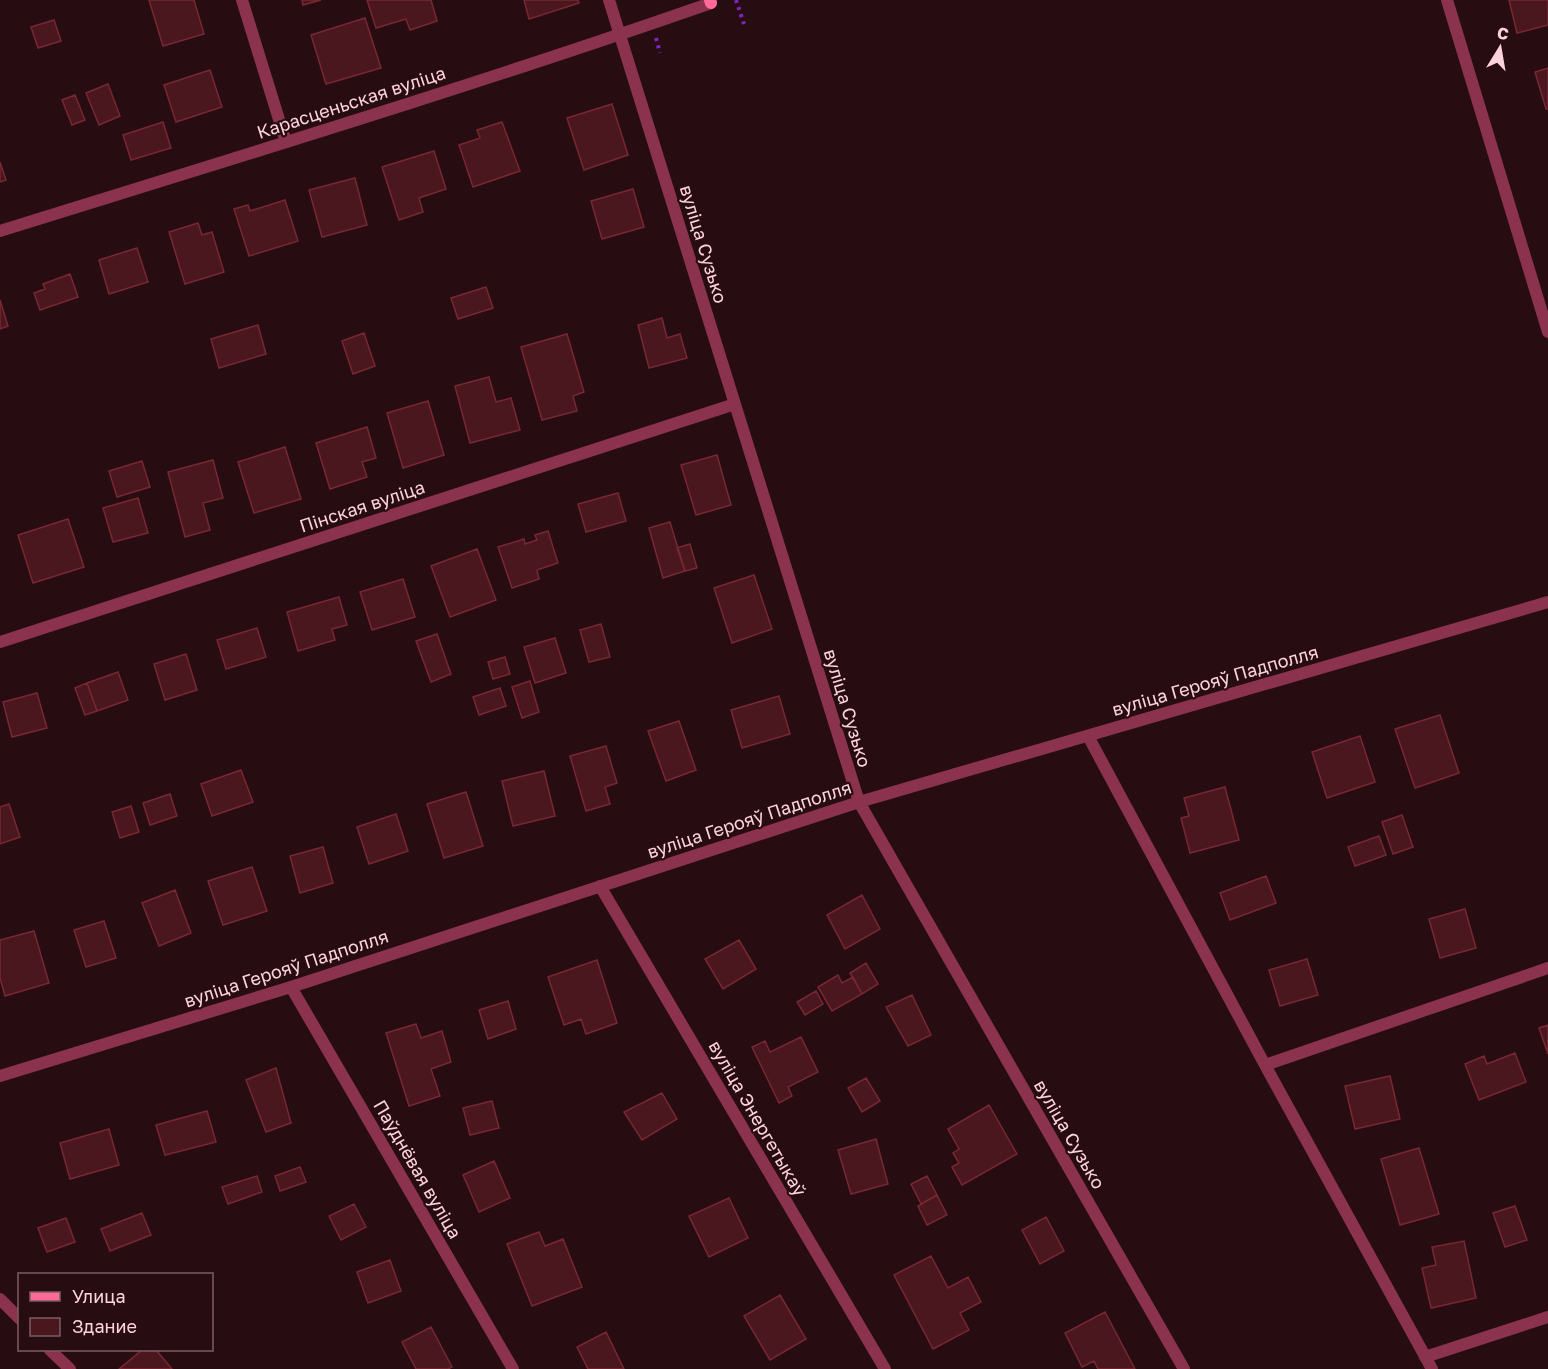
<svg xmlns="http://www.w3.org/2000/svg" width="1548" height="1369" font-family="'Golos Text',sans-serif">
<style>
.building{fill:#4a171e;stroke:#782733;stroke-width:1.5}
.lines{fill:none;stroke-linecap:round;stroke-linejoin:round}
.path{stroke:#8223c3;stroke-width:4;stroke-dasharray:3 4.5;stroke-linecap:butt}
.lane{stroke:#8b334e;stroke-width:12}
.street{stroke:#8b334e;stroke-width:12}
.secondary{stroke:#ff6a9a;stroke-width:12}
.labels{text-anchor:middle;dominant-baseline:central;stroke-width:4.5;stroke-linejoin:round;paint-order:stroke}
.street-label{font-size:18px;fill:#ffd3dd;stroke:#270d11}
</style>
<rect width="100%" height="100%" fill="#270d11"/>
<!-- building -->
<path class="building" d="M 149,0 L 194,0 L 204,34 L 163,46 Z
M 302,0 L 321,0 L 303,5 Z
M 367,0 L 431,0 L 437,21 L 410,30 L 406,19 L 376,28 Z
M 524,0 L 578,0 L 579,3 L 529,19 Z
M 1509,0 L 1548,0 L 1548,25 L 1517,33 Z
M 365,18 L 381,68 L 326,84 L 311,35 Z
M 54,20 L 61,41 L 38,48 L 31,27 Z
M 1548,68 L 1548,109 L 1546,109 L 1535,72 Z
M 210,70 L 222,107 L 176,122 L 164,85 Z
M 108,84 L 120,116 L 99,125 L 86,93 Z
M 75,95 L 85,120 L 72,125 L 62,100 Z
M 612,104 L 628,155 L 584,170 L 567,118 Z
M 163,122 L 171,148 L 131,160 L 123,135 Z
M 502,122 L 520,171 L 473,187 L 459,145 L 480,138 L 477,130 Z
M 434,151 L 446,189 L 419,198 L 423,212 L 399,220 L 382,167 Z
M 0,162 L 6,180 L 0,182 Z
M 355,178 L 367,225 L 322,237 L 309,190 Z
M 633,189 L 644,227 L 602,239 L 591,201 Z
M 285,200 L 298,241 L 249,256 L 234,209 L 248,205 L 250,211 Z
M 198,223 L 202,235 L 212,232 L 224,272 L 185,284 L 169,232 Z
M 137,248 L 148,282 L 109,294 L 99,260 Z
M 70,274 L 78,297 L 40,310 L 34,293 L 45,289 L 43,284 Z
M 486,287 L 493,308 L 458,319 L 451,298 Z
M 0,300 L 8,326 L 0,329 Z
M 662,318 L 667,338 L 680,334 L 687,358 L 649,368 L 638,325 Z
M 258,325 L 266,354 L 219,368 L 211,339 Z
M 364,333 L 375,366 L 353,374 L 342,341 Z
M 567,334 L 584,392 L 573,396 L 577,411 L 542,420 L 521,347 Z
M 489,377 L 496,402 L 511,398 L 520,430 L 470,443 L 455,386 Z
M 428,401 L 444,455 L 403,468 L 387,413 Z
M 367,427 L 376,458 L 362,462 L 367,477 L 330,489 L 316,443 Z
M 285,447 L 301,499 L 254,513 L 238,462 Z
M 717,455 L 731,505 L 696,515 L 681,465 Z
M 213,460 L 223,498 L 203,503 L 210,530 L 185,537 L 168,472 Z
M 142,461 L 150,487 L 117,497 L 109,471 Z
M 618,493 L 626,521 L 586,532 L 578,504 Z
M 138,498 L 148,533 L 113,542 L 103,508 Z
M 68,519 L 84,567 L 33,583 L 18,535 Z
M 670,522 L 685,571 L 663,578 L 649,528 Z
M 548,531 L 558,563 L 537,570 L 539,579 L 512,588 L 498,547 L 524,539 L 525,544 L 537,540 L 535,535 Z
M 690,544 L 697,568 L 685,571 L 677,548 Z
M 477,549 L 496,600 L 450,617 L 431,566 Z
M 754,575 L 772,629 L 732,643 L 714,588 Z
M 403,579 L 415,617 L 372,630 L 360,592 Z
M 339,597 L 347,625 L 332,629 L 335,640 L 298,651 L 287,612 Z
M 601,624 L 610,657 L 589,662 L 580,630 Z
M 257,628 L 266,657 L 226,669 L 217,640 Z
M 437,634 L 451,674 L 431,682 L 416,641 Z
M 555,638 L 566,673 L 535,683 L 524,647 Z
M 186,654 L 197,690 L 165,700 L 154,664 Z
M 505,657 L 510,674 L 493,679 L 488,662 Z
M 118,672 L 128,700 L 97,711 L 87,683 Z
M 530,681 L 539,712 L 522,718 L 512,687 Z
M 87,683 L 97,711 L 85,715 L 75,688 Z
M 500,688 L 506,706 L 479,715 L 473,697 Z
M 37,693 L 47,728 L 12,737 L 3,702 Z
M 779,696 L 790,734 L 742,748 L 731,710 Z
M 1440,715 L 1459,773 L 1415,788 L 1395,729 Z
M 679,721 L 696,770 L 666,781 L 648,731 Z
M 1360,736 L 1375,782 L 1327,798 L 1312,752 Z
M 606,746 L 617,783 L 605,787 L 610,804 L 586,811 L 570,756 Z
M 241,770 L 253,802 L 212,816 L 201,784 Z
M 544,771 L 555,816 L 513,826 L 502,781 Z
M 1225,787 L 1239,840 L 1190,853 L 1181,818 L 1189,816 L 1184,798 Z
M 466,792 L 483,846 L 444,858 L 427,804 Z
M 170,794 L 177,816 L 150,825 L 143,803 Z
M 9,804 L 20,837 L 0,844 L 0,807 Z
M 131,806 L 139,832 L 120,838 L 112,812 Z
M 396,814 L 408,851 L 369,864 L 357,827 Z
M 1402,815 L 1413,847 L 1393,854 L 1382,822 Z
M 1379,836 L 1386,855 L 1355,866 L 1348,847 Z
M 323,847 L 333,883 L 300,893 L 290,856 Z
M 252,867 L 267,911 L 223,925 L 208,881 Z
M 1266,876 L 1276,903 L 1230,920 L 1220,893 Z
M 175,890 L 191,933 L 159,946 L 142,903 Z
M 862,895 L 880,929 L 845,949 L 827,915 Z
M 1465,909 L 1476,948 L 1440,958 L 1429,919 Z
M 104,921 L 116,958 L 86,967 L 74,930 Z
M 34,931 L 49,983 L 5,996 L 0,978 L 0,940 Z
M 739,940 L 756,969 L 723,989 L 705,959 Z
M 1307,959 L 1318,995 L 1280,1006 L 1269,970 Z
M 597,960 L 617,1023 L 586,1034 L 581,1019 L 564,1025 L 548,977 Z
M 866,963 L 878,984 L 862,994 L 850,973 Z
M 838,975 L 842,983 L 853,977 L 862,994 L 832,1011 L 818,987 Z
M 816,991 L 823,1004 L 805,1015 L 797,1002 Z
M 912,995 L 931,1035 L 908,1046 L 886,1007 Z
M 508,1001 L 516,1029 L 488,1039 L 479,1010 Z
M 416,1024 L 421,1038 L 442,1031 L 451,1062 L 431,1069 L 440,1096 L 409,1106 L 386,1033 Z
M 1548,1025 L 1548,1054 L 1539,1028 Z
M 801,1037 L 818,1072 L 788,1087 L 792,1096 L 779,1103 L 752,1047 L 765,1041 L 770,1052 Z
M 1515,1053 L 1526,1082 L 1479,1100 L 1465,1064 L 1484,1056 L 1487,1064 Z
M 276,1068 L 291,1123 L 266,1132 L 246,1080 Z
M 1390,1076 L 1400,1119 L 1355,1129 L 1345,1086 Z
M 866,1078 L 880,1101 L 862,1112 L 848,1088 Z
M 662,1093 L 677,1119 L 642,1140 L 624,1112 Z
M 492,1101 L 499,1128 L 470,1135 L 463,1108 Z
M 989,1105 L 1017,1154 L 962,1185 L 952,1167 L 959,1163 L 953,1153 L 959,1149 L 948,1129 Z
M 207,1111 L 216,1142 L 165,1155 L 156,1125 Z
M 109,1129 L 119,1165 L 70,1179 L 60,1143 Z
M 876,1139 L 888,1184 L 851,1194 L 838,1150 Z
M 1419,1148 L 1439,1214 L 1400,1225 L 1381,1159 Z
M 494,1161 L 510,1198 L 479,1212 L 463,1175 Z
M 300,1167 L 306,1182 L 280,1191 L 275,1176 Z
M 257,1176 L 262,1192 L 228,1204 L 222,1187 Z
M 927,1176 L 937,1195 L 921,1204 L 911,1184 Z
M 937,1195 L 947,1215 L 927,1225 L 918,1206 Z
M 729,1198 L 748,1238 L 709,1257 L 689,1216 Z
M 354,1204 L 366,1227 L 341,1240 L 329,1216 Z
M 1515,1206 L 1527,1240 L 1505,1247 L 1493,1213 Z
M 142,1213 L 151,1235 L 110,1251 L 101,1229 Z
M 1046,1217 L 1064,1251 L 1040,1264 L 1022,1230 Z
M 66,1218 L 75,1242 L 47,1252 L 38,1228 Z
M 539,1232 L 545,1246 L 563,1239 L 582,1287 L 532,1306 L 507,1244 Z
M 1464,1241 L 1476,1298 L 1431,1308 L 1422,1268 L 1436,1265 L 1432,1247 Z
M 931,1256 L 948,1288 L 968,1277 L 981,1302 L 960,1313 L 969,1330 L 933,1349 L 894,1275 Z
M 390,1260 L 401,1291 L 368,1303 L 357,1272 Z
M 780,1295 L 806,1339 L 770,1360 L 744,1316 Z
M 1105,1312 L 1135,1369 L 1098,1369 L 1094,1361 L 1082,1367 L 1065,1333 Z
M 431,1327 L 452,1367 L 448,1369 L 416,1369 L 402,1342 Z
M 606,1332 L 624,1369 L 588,1369 L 577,1347 Z
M 142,1350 L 156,1350 L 172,1369 L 119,1369 Z"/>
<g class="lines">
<!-- path -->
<path class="path" d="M 736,0 L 744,24
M 656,38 L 660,53"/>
<!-- lane -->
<path class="lane" d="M 1425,1357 L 1548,1317"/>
<!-- street -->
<path class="street" d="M 242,0 L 286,142
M 609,0 L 859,802 L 1184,1369
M 1447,0 L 1548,332
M 0,231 C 238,157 476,85 711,3
M 0,642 L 735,404
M 1088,736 L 1265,1065 L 1432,1369
M 600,886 L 885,1369
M 291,987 L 513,1369
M 1265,1065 L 1548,968
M 0,1076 L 291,987 L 859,802 L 1548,602
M 0,1299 L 20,1319
M 50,1350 L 70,1369"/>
<!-- secondary -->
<path class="secondary" d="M 710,0 L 711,3"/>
</g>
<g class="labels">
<!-- street labels -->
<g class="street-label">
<text transform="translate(351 102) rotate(-18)">Карасценьская вуліца</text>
<text transform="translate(704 244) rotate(73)">вуліца Сузько</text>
<text transform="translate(362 506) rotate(-18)">Пінская вуліца</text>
<text transform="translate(1215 680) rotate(-16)">вуліца Герояў Падполля</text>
<text transform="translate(848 708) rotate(73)">вуліца Сузько</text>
<text transform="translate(749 819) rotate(-18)">вуліца Герояў Падполля</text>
<text transform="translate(286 968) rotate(-18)">вуліца Герояў Падполля</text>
<text transform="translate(758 1118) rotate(60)">вуліца Энергетыкаў</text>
<text transform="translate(1070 1134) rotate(60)">вуліца Сузько</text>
<text transform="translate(418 1169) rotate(60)">Паўднёвая вуліца</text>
</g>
</g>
<!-- legend -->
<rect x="18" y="1273" width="195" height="78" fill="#270d11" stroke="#7d5c63" stroke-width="1.5"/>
<rect x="30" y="1292" width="30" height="9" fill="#ff6a9a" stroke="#7d5c63" stroke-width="1.5"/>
<text x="72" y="1303" font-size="18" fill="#ffd3dd">Улица</text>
<rect x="30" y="1318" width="30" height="18" fill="#4a171e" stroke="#7d5c63" stroke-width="1.5"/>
<text x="72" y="1333" font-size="18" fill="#ffd3dd">Здание</text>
<!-- north arrow -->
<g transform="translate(1500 48) rotate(11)" stroke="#270d11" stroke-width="4.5" paint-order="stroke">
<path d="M0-4.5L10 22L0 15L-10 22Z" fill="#ffd3dd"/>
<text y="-9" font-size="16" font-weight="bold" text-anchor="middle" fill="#ffd3dd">С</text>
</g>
</svg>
